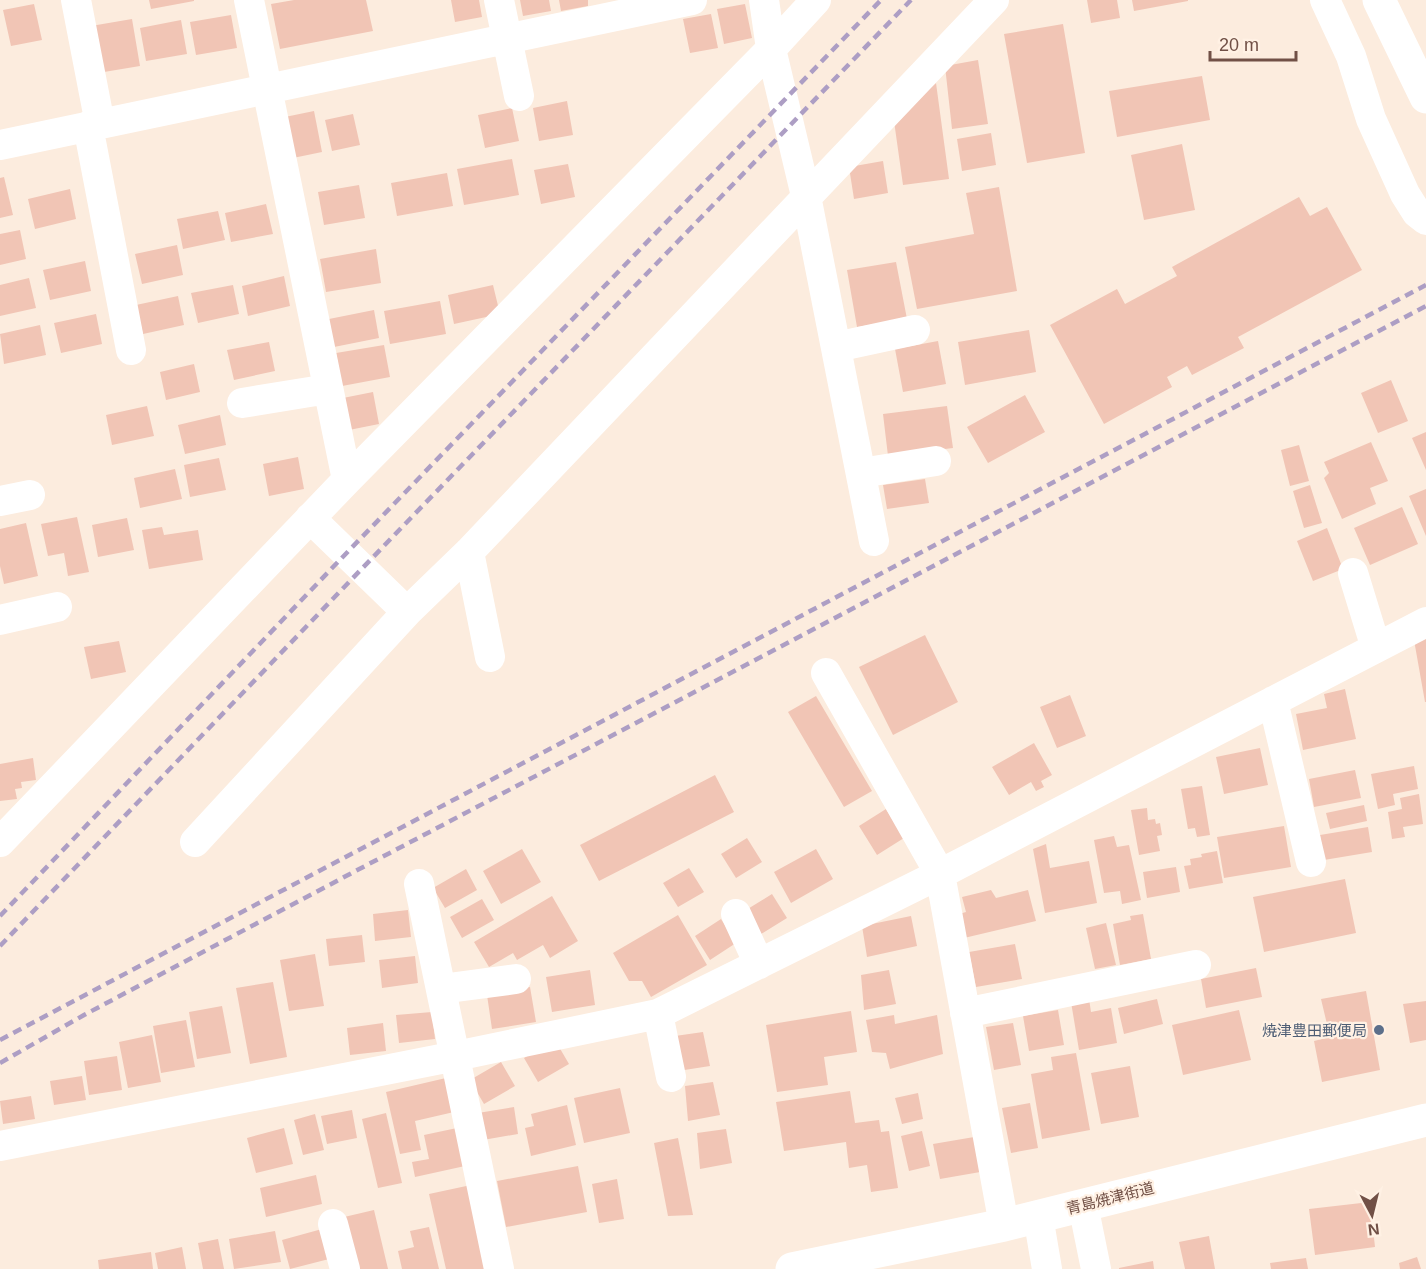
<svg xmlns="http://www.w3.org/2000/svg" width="1426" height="1269" font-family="Helvetica,'Noto Sans JP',sans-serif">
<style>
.building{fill:#f1c5b5}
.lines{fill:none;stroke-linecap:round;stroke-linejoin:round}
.minor{stroke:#fff;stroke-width:30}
.secondary{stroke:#fff;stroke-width:33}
.rail{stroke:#ad9ec4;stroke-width:4.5;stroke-dasharray:9 6;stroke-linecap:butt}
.service-dot{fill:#5c6f8a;stroke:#fff1e4;stroke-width:2}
.labels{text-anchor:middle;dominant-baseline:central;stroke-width:4.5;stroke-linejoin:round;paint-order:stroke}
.service-label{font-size:15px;fill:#4e5e75;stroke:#fff1e4;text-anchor:end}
.street-label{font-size:15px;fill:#715046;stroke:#fff1e4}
</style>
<rect width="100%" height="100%" fill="#fcecde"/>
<!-- building -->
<path class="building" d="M 149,0 L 194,0 L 194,1 L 151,9 Z
M 294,0 L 366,0 L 373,31 L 280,49 L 271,4 Z
M 451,0 L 479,0 L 482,17 L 455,22 Z
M 520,0 L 549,0 L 551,11 L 523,16 Z
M 559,0 L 588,0 L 588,6 L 561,11 Z
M 1087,0 L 1117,0 L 1120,18 L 1091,23 Z
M 1132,0 L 1188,0 L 1188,1 L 1134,11 Z
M 34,4 L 42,40 L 11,46 L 3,10 Z
M 745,4 L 752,38 L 724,44 L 717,9 Z
M 711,14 L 718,48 L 690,53 L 683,19 Z
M 231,15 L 237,48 L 196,55 L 190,22 Z
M 132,19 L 140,66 L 98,73 L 91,26 Z
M 181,20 L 187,54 L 146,61 L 140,28 Z
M 1063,24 L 1085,153 L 1027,163 L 1004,34 Z
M 978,60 L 988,124 L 952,129 L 945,66 Z
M 1202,76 L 1210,120 L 1117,137 L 1109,91 Z
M 936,83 L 949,179 L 903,185 L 894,121 Z
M 567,101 L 573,135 L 539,141 L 533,108 Z
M 512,108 L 519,141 L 485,148 L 478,115 Z
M 314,111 L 322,152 L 293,158 L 285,117 Z
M 353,114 L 360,145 L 332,151 L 325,120 Z
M 991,133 L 996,165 L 962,171 L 957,139 Z
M 1182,144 L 1195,210 L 1144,220 L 1131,155 Z
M 512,159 L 519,195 L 464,205 L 457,169 Z
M 883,161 L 888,193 L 854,199 L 849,167 Z
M 568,164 L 575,197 L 541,204 L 534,170 Z
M 447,173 L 453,206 L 397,216 L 391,183 Z
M 4,177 L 13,215 L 0,218 L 0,178 Z
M 359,185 L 365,218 L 324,225 L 318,192 Z
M 999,187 L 1017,291 L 917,309 L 905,247 L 974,234 L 966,193 Z
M 70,189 L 76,219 L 35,229 L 28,199 Z
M 1299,197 L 1310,216 L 1327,207 L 1362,270 L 1238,337 L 1244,348 L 1192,375 L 1187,366 L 1167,377 L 1172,387 L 1104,424 L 1050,325 L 1117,289 L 1125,304 L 1177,276 L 1172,267 Z
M 266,204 L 273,234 L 231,242 L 225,213 Z
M 218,211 L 225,240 L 183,249 L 177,219 Z
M 20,230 L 26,259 L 0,265 L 0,234 Z
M 177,245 L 183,275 L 142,284 L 135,254 Z
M 376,249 L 381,283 L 326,292 L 320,259 Z
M 85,261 L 91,291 L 50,300 L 43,270 Z
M 896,262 L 907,319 L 857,327 L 847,270 Z
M 284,276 L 290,306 L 248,316 L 242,286 Z
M 29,278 L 36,308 L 0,316 L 0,285 Z
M 233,285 L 239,314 L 198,323 L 191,293 Z
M 493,285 L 500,314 L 454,324 L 448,295 Z
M 178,296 L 184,325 L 143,334 L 136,305 Z
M 440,301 L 446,334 L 390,344 L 384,311 Z
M 374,310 L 379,338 L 334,347 L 329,319 Z
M 96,314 L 102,344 L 61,353 L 54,323 Z
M 40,325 L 46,355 L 4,364 L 0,334 Z
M 1029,330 L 1036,372 L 965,385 L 958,342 Z
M 938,341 L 946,384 L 903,392 L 895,349 Z
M 269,342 L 275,371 L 234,380 L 227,350 Z
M 384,345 L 390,377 L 342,386 L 336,353 Z
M 194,364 L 200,392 L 166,400 L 160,372 Z
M 1391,380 L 1408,421 L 1378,433 L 1361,393 Z
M 373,392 L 379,424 L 344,431 L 338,399 Z
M 1025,395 L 1045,432 L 988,463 L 967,427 Z
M 147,406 L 154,436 L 112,445 L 106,415 Z
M 947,406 L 953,448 L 888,456 L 883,414 Z
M 220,415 L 226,445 L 185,454 L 178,425 Z
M 1426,432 L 1426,470 L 1412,438 Z
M 1371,442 L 1388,481 L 1370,488 L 1376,504 L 1342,519 L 1324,478 L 1329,473 L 1324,462 Z
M 1299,445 L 1309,481 L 1290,486 L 1281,450 Z
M 298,457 L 304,489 L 269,496 L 263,464 Z
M 219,458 L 226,490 L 190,497 L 184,465 Z
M 175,469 L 182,499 L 140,508 L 134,478 Z
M 925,479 L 929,503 L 887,509 L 883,485 Z
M 1310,485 L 1322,523 L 1304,528 L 1293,491 Z
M 1426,489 L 1426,536 L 1409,496 Z
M 1402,507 L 1418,544 L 1370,565 L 1354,528 Z
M 77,517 L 89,572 L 68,576 L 64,553 L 48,556 L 41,524 Z
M 127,518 L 134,550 L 98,557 L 92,525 Z
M 26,523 L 38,576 L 4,584 L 0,566 L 0,529 Z
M 162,527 L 164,535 L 198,530 L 203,560 L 149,569 L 142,530 Z
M 1327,528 L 1343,569 L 1313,581 L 1297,541 Z
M 925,635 L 958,702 L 893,735 L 859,667 Z
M 1426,638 L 1426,702 L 1425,702 L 1414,640 Z
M 119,641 L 126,672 L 91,679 L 84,647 Z
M 1345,689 L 1356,739 L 1303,750 L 1296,714 L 1327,708 L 1324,694 Z
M 1070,695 L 1086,736 L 1057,748 L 1040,707 Z
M 816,696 L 872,791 L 844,807 L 788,712 Z
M 1034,743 L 1052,775 L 1041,781 L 1044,787 L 1036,791 L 1031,782 L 1009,795 L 992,767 Z
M 1260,748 L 1268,785 L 1224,794 L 1216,757 Z
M 33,758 L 36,780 L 21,782 L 22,788 L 15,789 L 17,799 L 0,801 L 0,764 Z
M 1414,766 L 1418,789 L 1393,794 L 1395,805 L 1378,809 L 1371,774 Z
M 1355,770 L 1361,798 L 1314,807 L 1309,779 Z
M 715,775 L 734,812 L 599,881 L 580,845 Z
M 1202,786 L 1210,835 L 1197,837 L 1195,828 L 1188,829 L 1181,789 Z
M 1419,794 L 1423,824 L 1403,827 L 1405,837 L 1392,839 L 1388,812 L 1402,809 L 1400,798 Z
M 1364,805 L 1367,821 L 1330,829 L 1326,813 Z
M 1147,808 L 1148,820 L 1155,819 L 1156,824 L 1160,823 L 1162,835 L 1157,836 L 1160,851 L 1139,855 L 1131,810 Z
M 886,809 L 904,838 L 877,855 L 859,826 Z
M 1284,826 L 1291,867 L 1224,878 L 1217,837 Z
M 1368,827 L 1372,852 L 1324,860 L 1320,835 Z
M 1114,836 L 1117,847 L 1129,845 L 1141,900 L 1122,904 L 1120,891 L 1104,893 L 1094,840 Z
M 747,838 L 762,862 L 736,878 L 721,854 Z
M 1046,844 L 1050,868 L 1089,861 L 1097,903 L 1045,913 L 1033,849 Z
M 522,849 L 541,882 L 501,904 L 483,871 Z
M 816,849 L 833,879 L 791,903 L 774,872 Z
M 1217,851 L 1223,883 L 1189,889 L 1184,866 L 1191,865 L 1190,859 L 1202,857 L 1201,854 Z
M 1176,867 L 1180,892 L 1147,898 L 1143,872 Z
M 689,868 L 704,892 L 678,907 L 663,883 Z
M 466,869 L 477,890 L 445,908 L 433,888 Z
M 1345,879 L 1356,933 L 1264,952 L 1253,897 Z
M 991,890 L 996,898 L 1028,890 L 1036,921 L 964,938 L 959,914 L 966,912 L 962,897 Z
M 772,894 L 787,918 L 761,934 L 746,910 Z
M 552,896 L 578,941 L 550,958 L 543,945 L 517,960 L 513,953 L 489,967 L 474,942 Z
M 482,899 L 494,920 L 462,938 L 450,917 Z
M 408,910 L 411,937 L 375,941 L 373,914 Z
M 1143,914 L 1151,959 L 1120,965 L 1113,924 L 1131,920 L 1130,916 Z
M 678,915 L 707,965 L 651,997 L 642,981 L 629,981 L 613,953 Z
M 911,916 L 917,946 L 867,957 L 862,926 Z
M 721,919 L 736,943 L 710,960 L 695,936 Z
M 1106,923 L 1116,965 L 1095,969 L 1086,928 Z
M 362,935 L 365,962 L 329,966 L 326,939 Z
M 1015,944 L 1022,979 L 976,987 L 969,952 Z
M 315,954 L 324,1006 L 289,1011 L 280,960 Z
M 415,956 L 418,983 L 382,988 L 379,960 Z
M 1256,968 L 1262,997 L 1206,1008 L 1201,979 Z
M 590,970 L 595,1005 L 552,1012 L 546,977 Z
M 889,970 L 896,1004 L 864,1010 L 861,975 Z
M 273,982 L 287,1057 L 250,1064 L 236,988 Z
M 530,987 L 536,1022 L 492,1029 L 487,995 Z
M 1366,991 L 1380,1070 L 1322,1082 L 1314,1041 L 1330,1037 L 1321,999 Z
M 1088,992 L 1091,1012 L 1111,1008 L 1117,1043 L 1079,1050 L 1070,996 Z
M 1157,999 L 1163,1024 L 1124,1034 L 1118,1008 Z
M 1426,1001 L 1426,1040 L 1410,1043 L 1403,1004 Z
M 222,1006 L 231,1053 L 197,1059 L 189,1012 Z
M 1058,1010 L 1064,1045 L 1029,1051 L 1023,1016 Z
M 1239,1010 L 1251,1060 L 1183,1075 L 1172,1025 Z
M 851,1011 L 857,1052 L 824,1057 L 828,1085 L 777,1092 L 766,1025 Z
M 432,1012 L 435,1039 L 399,1043 L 396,1015 Z
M 894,1015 L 895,1024 L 937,1015 L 943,1054 L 890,1069 L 886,1053 L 872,1052 L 866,1020 Z
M 186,1020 L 195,1067 L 161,1073 L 153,1026 Z
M 383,1023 L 386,1051 L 350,1055 L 347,1028 Z
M 1013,1023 L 1021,1065 L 994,1070 L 986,1027 Z
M 703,1032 L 710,1066 L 678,1071 L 675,1036 Z
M 152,1035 L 161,1082 L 128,1088 L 119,1042 Z
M 555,1040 L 569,1064 L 538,1082 L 524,1058 Z
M 1076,1053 L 1090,1130 L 1042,1139 L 1031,1074 L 1053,1070 L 1051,1057 Z
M 117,1056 L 122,1090 L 89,1095 L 84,1061 Z
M 501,1062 L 515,1086 L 484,1104 L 470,1080 Z
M 1130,1066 L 1139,1117 L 1101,1124 L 1091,1073 Z
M 82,1076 L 86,1100 L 54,1105 L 50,1081 Z
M 446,1078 L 454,1112 L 415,1121 L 421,1150 L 400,1154 L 386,1092 Z
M 713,1082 L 720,1115 L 688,1121 L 685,1086 Z
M 620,1088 L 630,1133 L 584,1143 L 574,1098 Z
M 850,1091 L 855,1123 L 879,1120 L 881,1132 L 889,1131 L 898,1188 L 871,1192 L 867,1165 L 849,1168 L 846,1142 L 784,1151 L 776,1102 Z
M 918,1093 L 923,1119 L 902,1124 L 895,1098 Z
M 31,1096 L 35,1119 L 3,1124 L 0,1101 Z
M 1030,1103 L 1038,1148 L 1011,1153 L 1002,1108 Z
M 567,1105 L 576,1145 L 531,1156 L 525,1128 L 534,1126 L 531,1114 Z
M 514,1107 L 518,1134 L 483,1140 L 478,1113 Z
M 352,1110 L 357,1138 L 327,1144 L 321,1116 Z
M 386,1113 L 402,1183 L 378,1188 L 362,1119 Z
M 315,1114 L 324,1150 L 303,1155 L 294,1120 Z
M 284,1128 L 293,1164 L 256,1173 L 247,1138 Z
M 457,1128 L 465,1166 L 415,1177 L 412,1162 L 429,1159 L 424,1135 Z
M 726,1129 L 732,1163 L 700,1169 L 697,1133 Z
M 922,1131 L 930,1166 L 909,1171 L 901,1136 Z
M 980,1136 L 986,1171 L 940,1179 L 933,1144 Z
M 678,1138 L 693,1215 L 668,1216 L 654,1143 Z
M 578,1166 L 587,1212 L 506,1227 L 497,1181 Z
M 316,1175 L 322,1204 L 266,1217 L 260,1188 Z
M 617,1179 L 624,1219 L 599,1223 L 592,1184 Z
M 471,1185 L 489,1269 L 446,1269 L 429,1194 Z
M 1370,1202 L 1375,1247 L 1315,1255 L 1309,1209 Z
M 374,1210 L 388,1269 L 352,1269 L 340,1218 Z
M 429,1227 L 439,1269 L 402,1269 L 398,1251 L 414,1247 L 410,1231 Z
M 322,1229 L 329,1259 L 290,1269 L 282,1240 Z
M 275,1231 L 281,1262 L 234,1269 L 229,1239 Z
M 1209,1236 L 1215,1269 L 1185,1269 L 1179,1242 Z
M 218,1239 L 224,1269 L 203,1269 L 198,1243 Z
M 182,1247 L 186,1269 L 158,1269 L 155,1253 Z
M 151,1252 L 153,1269 L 99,1269 L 98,1260 Z
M 1417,1257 L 1421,1269 L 1400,1269 L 1399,1263 Z
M 1306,1258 L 1308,1269 L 1271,1269 L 1270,1263 Z
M 1153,1261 L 1154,1269 L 1119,1269 L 1119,1268 Z"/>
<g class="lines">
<!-- minor -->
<path class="minor" d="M 76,0 L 100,124
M 249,0 L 347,480
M 499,0 L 519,96
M 764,0 L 771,49 L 806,196 L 874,541
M 1325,0 L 1351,56 L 1371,119 L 1405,194 L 1417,213 L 1426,220
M 88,126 L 131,350
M 0,145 L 692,0
M 836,347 L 915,330
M 242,403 L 328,389
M 861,473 L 936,461
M 0,501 L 30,495
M 310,518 L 407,612
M 469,552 L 490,657
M 1353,573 L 1376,648
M 0,620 L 57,607
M 826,673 L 940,874 L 1004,1225
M 1273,701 L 1311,862
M 0,842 L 347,480 L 771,49 L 816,0
M 195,842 L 407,612 L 469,552 L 994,0
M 419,884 L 499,1269
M 736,914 L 759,964
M 441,989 L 516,979
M 965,1013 L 1196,965
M 658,1014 L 671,1077
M 0,1146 L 456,1056 L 658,1014 L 940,874 L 1426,622
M 1083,1205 L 1096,1269
M 1038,1216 L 1047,1269
M 333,1224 L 345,1269"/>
<!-- secondary -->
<path class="secondary" d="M 1379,0 L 1426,97
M 792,1269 L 1004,1225 L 1426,1120"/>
<!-- rail -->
<path class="rail" d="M 0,916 L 334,566 L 881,0
M 0,946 L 350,581 L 911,0
M 0,1040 L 1426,285
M 0,1063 L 84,1015 L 348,875 L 1426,306"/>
</g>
<!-- markers -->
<circle class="service-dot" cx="1379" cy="1030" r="6"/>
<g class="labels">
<!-- service labels -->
<g class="service-label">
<text x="1367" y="1030">焼津豊田郵便局</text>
</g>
<!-- street labels -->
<g class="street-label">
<text transform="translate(1110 1198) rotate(-14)">青島焼津街道</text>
</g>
</g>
<!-- north arrow -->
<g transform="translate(1372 1215) rotate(173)" stroke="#fff1e4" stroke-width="4.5" paint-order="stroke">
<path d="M0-4.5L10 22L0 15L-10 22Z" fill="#715046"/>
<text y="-9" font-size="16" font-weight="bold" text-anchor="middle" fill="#715046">N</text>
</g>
<!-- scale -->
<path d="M1210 51v9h86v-9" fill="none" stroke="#715046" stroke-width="3"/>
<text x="1219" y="51" font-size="18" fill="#715046" stroke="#fff1e4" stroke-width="4.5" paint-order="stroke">20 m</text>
</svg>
